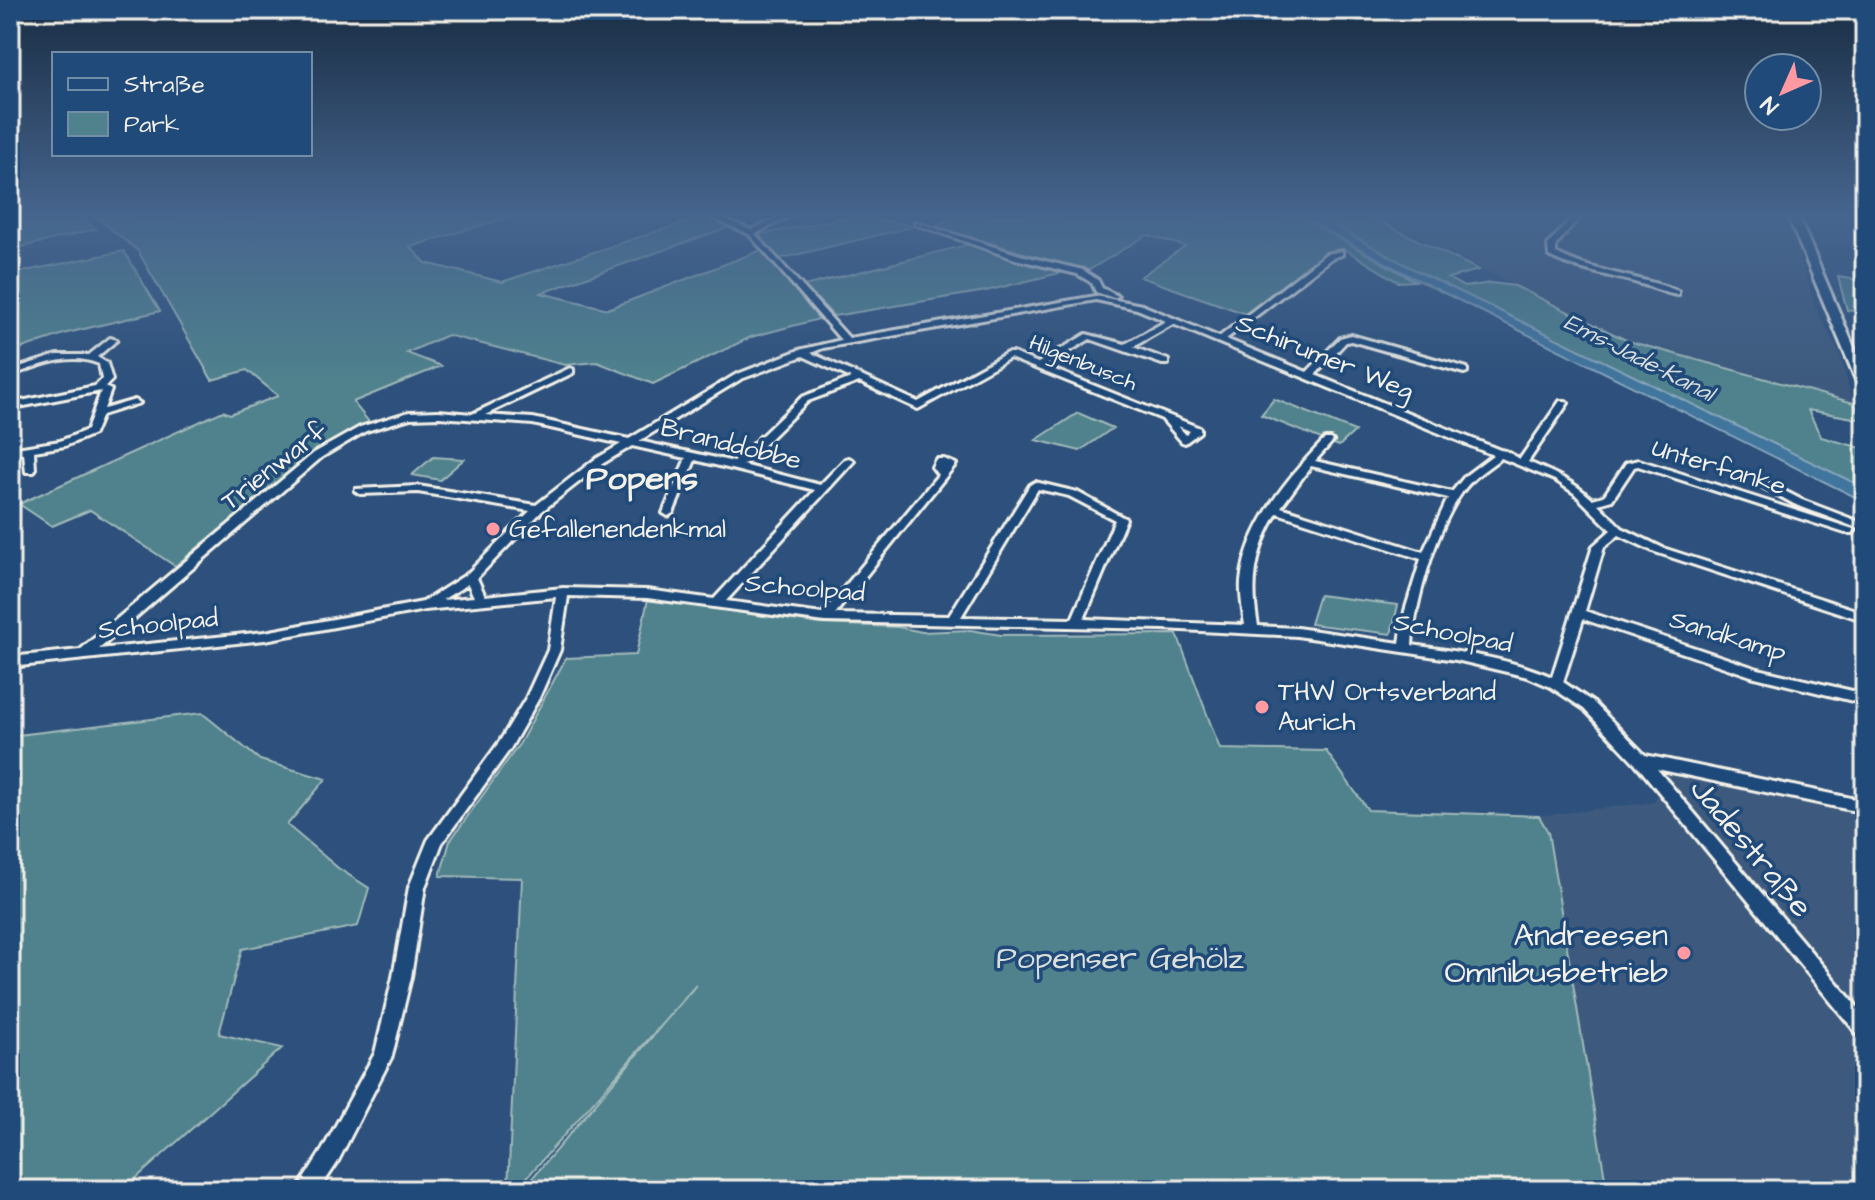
<svg xmlns="http://www.w3.org/2000/svg" width="1875" height="1200" font-family="'Architects Daughter',sans-serif">
<style>
.built{fill:#3e5a7e}
.green{fill:#50828d;stroke:#a2baba;stroke-width:2}
.water{fill:#41759e;stroke:#89a7bc;stroke-width:2}
.lines{fill:none;stroke-linecap:round;stroke-linejoin:round}
.minor-casing{stroke:#f4f1e8;stroke-width:6}
.major-casing{stroke:#f4f1e8;stroke-width:6}
.minor{fill:#1f4a7a;fill-rule:evenodd}
.major{fill:#1f4a7a;fill-rule:evenodd}
.poi-dot{fill:#ff9aa2;stroke:#1f4a7a;stroke-width:3}
.labels{text-anchor:middle;dominant-baseline:central;stroke-width:7;stroke-linejoin:round;paint-order:stroke}
.far-street-label{font-size:22px;fill:#f4f1e8;stroke:#1f4a7a}
.far-water-label{font-size:24px;font-style:italic;fill:#d9dedd;stroke:#1f4a7a}
.street-label{font-size:26px;fill:#f4f1e8;stroke:#1f4a7a}
.poi-label{font-size:26px;fill:#f4f1e8;stroke:#1f4a7a;text-anchor:start}
.near-street-label{font-size:32px;fill:#f4f1e8;stroke:#1f4a7a}
.near-poi-label{font-size:32px;fill:#f4f1e8;stroke:#1f4a7a;text-anchor:end}
.near-park-label{font-size:32px;fill:#dbe0da;stroke:#1f4a7a}
.district-label{font-size:34px;font-weight:bold;fill:#f4f1e8;stroke:#1f4a7a}
</style>
<rect width="100%" height="100%" fill="#2d517c"/>
<filter id="ink" filterUnits="userSpaceOnUse"><feTurbulence type="fractalNoise" baseFrequency=".0125" numOctaves="2"/><feDisplacementMap in="SourceGraphic" scale="16" xChannelSelector="R" yChannelSelector="G"/><feConvolveMatrix kernelMatrix="1 2 1 2 8 2 1 2 1" color-interpolation-filters="sRGB"/></filter>
<g filter="url(#ink)">
<!-- built -->
<path class="built" d="M 1375,216 L 1754,216 L 1790,222 L 1815,306 L 1840,354 L 1853,402 L 1628,341 Z
M 1667,773 L 1865,815 L 1865,1190 L 1607,1190 L 1548,832 L 1539,816 L 1654,802 Z"/>
<!-- green -->
<path class="green" d="M 10,216 L 79,216 L 96,229 L 10,250 Z
M 95,216 L 512,216 L 410,247 L 426,263 L 502,282 L 704,216 L 730,227 L 541,293 L 608,309 L 762,250 L 819,319 L 751,337 L 653,384 L 597,362 L 565,365 L 447,335 L 407,353 L 441,366 L 353,402 L 369,422 L 312,455 L 175,566 L 90,510 L 52,526 L 19,504 L 223,411 L 230,414 L 278,396 L 247,370 L 212,380 L 138,251 Z
M 853,216 L 916,226 L 779,259 L 758,235 Z
M 956,216 L 1299,216 L 1415,281 L 1398,282 L 1346,250 L 1324,256 L 1246,314 L 1140,277 L 1185,246 L 1147,235 L 1089,270 L 1081,270 L 935,226 Z
M 1317,216 L 1369,216 L 1479,270 L 1448,278 L 1464,287 L 1491,283 L 1515,286 L 1628,341 L 1854,403 L 1865,420 L 1808,410 L 1821,437 L 1865,449 L 1865,489 L 1413,269 Z
M 970,244 L 1068,271 L 986,291 L 834,316 L 804,286 Z
M 124,251 L 160,311 L 67,333 L 10,352 L 10,274 Z
M 1838,277 L 1865,281 L 1865,313 L 1847,310 Z
M 1274,399 L 1355,431 L 1339,446 L 1261,415 Z
M 1078,413 L 1113,428 L 1080,451 L 1036,440 Z
M 433,457 L 464,459 L 440,480 L 412,475 Z
M 1319,595 L 1398,605 L 1391,634 L 1310,624 Z
M 648,599 L 820,624 L 898,627 L 922,632 L 970,630 L 1001,635 L 1177,634 L 1220,749 L 1326,751 L 1368,810 L 1539,816 L 1548,832 L 1607,1190 L 522,1190 L 696,985 L 516,1190 L 508,1190 L 522,878 L 440,876 L 450,841 L 520,743 L 566,658 L 636,655 Z
M 202,713 L 260,760 L 326,779 L 287,825 L 338,868 L 369,888 L 358,926 L 242,949 L 219,1034 L 282,1048 L 123,1190 L 10,1190 L 10,736 Z"/>
<!-- water -->
<path class="water" d="M 1301,216 L 1317,216 L 1413,269 L 1865,488 L 1865,502 L 1406,274 Z"/>
<g class="lines">
<defs>
<path id="minor" d="M 708,216 L 717,216 L 751,230 L 782,216 L 790,216 L 755,234 L 849,338 L 1096,296 L 1142,305 L 1219,337 L 1326,254 L 1342,251 L 1342,255 L 1332,258 L 1226,339 L 1307,372 L 1340,338 L 1351,335 L 1467,368 L 1467,372 L 1464,373 L 1351,341 L 1346,342 L 1315,375 L 1500,450 L 1506,451 L 1520,459 L 1560,401 L 1566,401 L 1568,403 L 1528,462 C 1552,472 1573,481 1592,499 L 1604,496 L 1626,463 L 1639,460 L 1853,529 L 1855,531 L 1853,533 L 1845,533 L 1638,466 L 1634,467 L 1612,500 L 1598,504 L 1622,528 L 1663,548 L 1865,613 L 1865,621 L 1655,552 L 1619,535 L 1604,547 L 1585,611 L 1758,669 L 1865,694 L 1865,704 L 1751,676 L 1583,619 L 1563,682 L 1594,703 L 1645,755 L 1865,801 L 1865,813 L 1657,769 L 1865,1016 L 1865,1039 L 1859,1036 L 1636,764 L 1584,709 L 1551,687 L 1528,677 L 1456,660 L 1297,636 L 1163,629 L 825,622 L 647,598 L 568,596 L 560,650 L 539,698 L 510,749 L 442,843 L 425,887 L 411,977 L 392,1056 L 337,1163 L 319,1190 L 297,1190 L 323,1149 L 375,1053 L 393,977 L 409,887 L 428,840 L 500,741 L 526,698 L 548,650 L 556,597 L 425,610 L 265,640 L 10,667 L 10,657 L 80,650 L 314,453 L 360,427 L 409,412 L 439,411 L 472,414 L 570,368 L 573,369 L 573,373 L 485,415 L 533,418 L 629,439 L 735,375 L 799,350 L 841,340 L 749,234 ZM 1096,300 L 1137,309 L 1166,321 L 1125,344 L 1086,334 L 1038,363 L 1013,353 L 1007,353 L 918,402 L 811,353 L 823,348 ZM 1173,324 L 1493,455 L 1465,476 L 1452,492 L 1315,461 L 1333,441 L 1331,439 L 1325,439 C 1289,476 1246,526 1241,582 C 1240,596 1243,611 1245,625 L 1084,619 L 1126,519 L 1077,492 L 1035,482 L 1030,485 L 949,616 L 835,614 L 956,464 L 944,459 L 936,459 L 932,467 L 938,475 L 822,614 L 726,601 L 854,461 L 849,458 L 845,459 L 820,485 L 743,465 L 808,401 L 859,382 L 918,409 L 1010,358 L 1162,419 L 1182,442 L 1185,443 L 1200,432 L 1200,428 L 1045,366 L 1090,339 L 1162,364 L 1168,364 L 1168,360 L 1133,347 ZM 803,356 L 851,378 L 802,397 L 734,462 L 639,441 L 741,379 ZM 439,417 L 533,424 L 621,444 L 594,460 L 536,505 L 418,486 L 356,489 L 355,491 L 360,494 L 418,492 L 530,511 L 467,574 L 423,602 L 265,632 L 99,649 L 322,457 L 366,431 L 410,418 ZM 1178,426 L 1190,431 L 1186,435 ZM 632,446 L 686,458 L 663,513 L 668,516 L 673,513 L 695,460 L 815,490 L 714,599 L 647,590 L 563,588 L 485,596 L 477,578 L 542,511 L 602,464 ZM 1501,458 L 1555,480 L 1574,493 L 1611,530 L 1593,546 L 1552,677 C 1509,658 1459,652 1412,645 C 1415,601 1437,527 1463,491 C 1473,477 1488,468 1501,458 ZM 1311,466 L 1448,498 L 1423,552 L 1281,507 ZM 1038,489 L 1069,496 L 1115,520 L 1072,619 L 961,617 ZM 1277,513 L 1421,559 L 1405,611 L 1400,643 L 1297,628 L 1258,626 C 1250,582 1255,551 1277,513 ZM 468,584 L 474,597 L 442,600 Z
M 1573,216 L 1580,216 L 1556,245 L 1556,253 C 1594,273 1638,275 1678,291 L 1678,295 C 1666,294 1653,287 1641,284 C 1610,275 1579,271 1549,256 L 1548,245 Z
M 915,222 L 1020,255 L 1083,270 L 1098,280 L 1102,288 L 1118,296 L 1114,298 L 1096,292 L 1092,283 L 1077,274 L 1015,259 L 915,224 Z
M 110,338 L 117,340 L 97,357 L 107,363 L 112,380 L 105,387 L 111,390 L 104,409 L 135,400 L 140,403 L 102,415 L 94,434 L 65,446 L 34,451 L 35,470 L 34,472 L 26,472 L 24,453 L 10,455 L 10,449 L 60,441 L 87,430 L 101,391 L 14,408 L 10,406 L 11,403 L 95,386 L 102,379 L 99,364 C 69,351 39,366 10,376 L 10,370 L 57,355 L 89,355 Z
M 1767,482 L 1802,500 L 1865,524 L 1865,531 L 1794,504 L 1763,487 L 1762,485 L 1763,483 Z"/>
<path id="major" d="M 1788,216 L 1798,216 L 1865,373 L 1865,391 L 1859,387 Z"/>
</defs>
<!-- minor casing -->
<use href="#minor" class="minor-casing"/>
<!-- major casing -->
<use href="#major" class="major-casing"/>
<!-- minor -->
<use href="#minor" class="minor"/>
<!-- major -->
<use href="#major" class="major"/>
</g>
</g>
<!-- sky -->
<linearGradient id="sky" x2="0" y2="1"><stop stop-color="#192d44"/><stop offset="0.56" stop-color="#46658e"/><stop offset="1" stop-color="#46658e" stop-opacity="0"/></linearGradient>
<rect width="1875" height="384" fill="url(#sky)"/>
<!-- markers -->
<g class="poi-dot">
<circle cx="493" cy="529" r="8"/>
<circle cx="1262" cy="707" r="8"/>
<circle cx="1684" cy="953" r="8"/>
</g>
<g class="labels">
<!-- far-street labels -->
<g class="far-street-label">
<text transform="translate(1083 363) rotate(22)">Hilgenbusch</text>
</g>
<!-- far-water labels -->
<g class="far-water-label">
<text transform="translate(1639 358) rotate(27)">Ems-Jade-Kanal</text>
</g>
<!-- street labels -->
<g class="street-label">
<text transform="translate(1325 357) rotate(22)">Schirumer Weg</text>
<text transform="translate(731 444) rotate(14)">Branddobbe</text>
<text transform="translate(274 466) rotate(-38)">Trienwarf</text>
<text transform="translate(1719 467) rotate(17)">Unterfanke</text>
<text transform="translate(805 588) rotate(5)">Schoolpad</text>
<text transform="translate(158 624) rotate(-6)">Schoolpad</text>
<text transform="translate(1453 633) rotate(11)">Schoolpad</text>
<text transform="translate(1728 636) rotate(17)">Sandkamp</text>
</g>
<!-- poi labels -->
<g class="poi-label">
<text x="509" y="529">Gefallenendenkmal</text>
<text x="1278" y="692">THW Ortsverband<tspan x="1278" dy="30">Aurich</tspan></text>
</g>
<!-- near-street labels -->
<g class="near-street-label">
<text transform="translate(1751 848) rotate(50)">Jadestraße</text>
</g>
<!-- near-poi labels -->
<g class="near-poi-label">
<text x="1668" y="935">Andreesen<tspan x="1668" dy="37">Omnibusbetrieb</tspan></text>
</g>
<!-- near-park labels -->
<g class="near-park-label">
<text x="1120" y="958">Popenser Gehölz</text>
</g>
<!-- district labels -->
<g class="district-label">
<text x="642" y="479">Popens</text>
</g>
</g>
<!-- margin -->
<rect width="1875" height="1200" fill="none" stroke="#1f4a7a" stroke-width="40"/>
<rect x="20" y="20" width="1835" height="1160" fill="none" stroke="#f4f1e8" stroke-width="3" filter="url(#ink)"/>
<!-- legend -->
<rect x="52" y="52" width="260" height="104" fill="#1f4a7a" stroke="#748da6" stroke-width="2"/>
<rect x="68" y="78" width="40" height="12" fill="#1f4a7a" stroke="#748da6" stroke-width="2"/>
<text x="124" y="92" font-size="24" fill="#f4f1e8">Straße</text>
<rect x="68" y="112" width="40" height="24" fill="#50828d" stroke="#748da6" stroke-width="2"/>
<text x="124" y="132" font-size="24" fill="#f4f1e8">Park</text>
<!-- north arrow -->
<g transform="translate(1783 92) rotate(225)"><circle r="38" fill="#1f4a7a" stroke="#748da6" stroke-width="2"/>
<path d="M0-6L14 30L0 20L-14 30Z" fill="#ff9aa2"/>
<text y="-12" font-size="22" font-weight="bold" text-anchor="middle" fill="#f4f1e8">N</text>
</g>
</svg>
